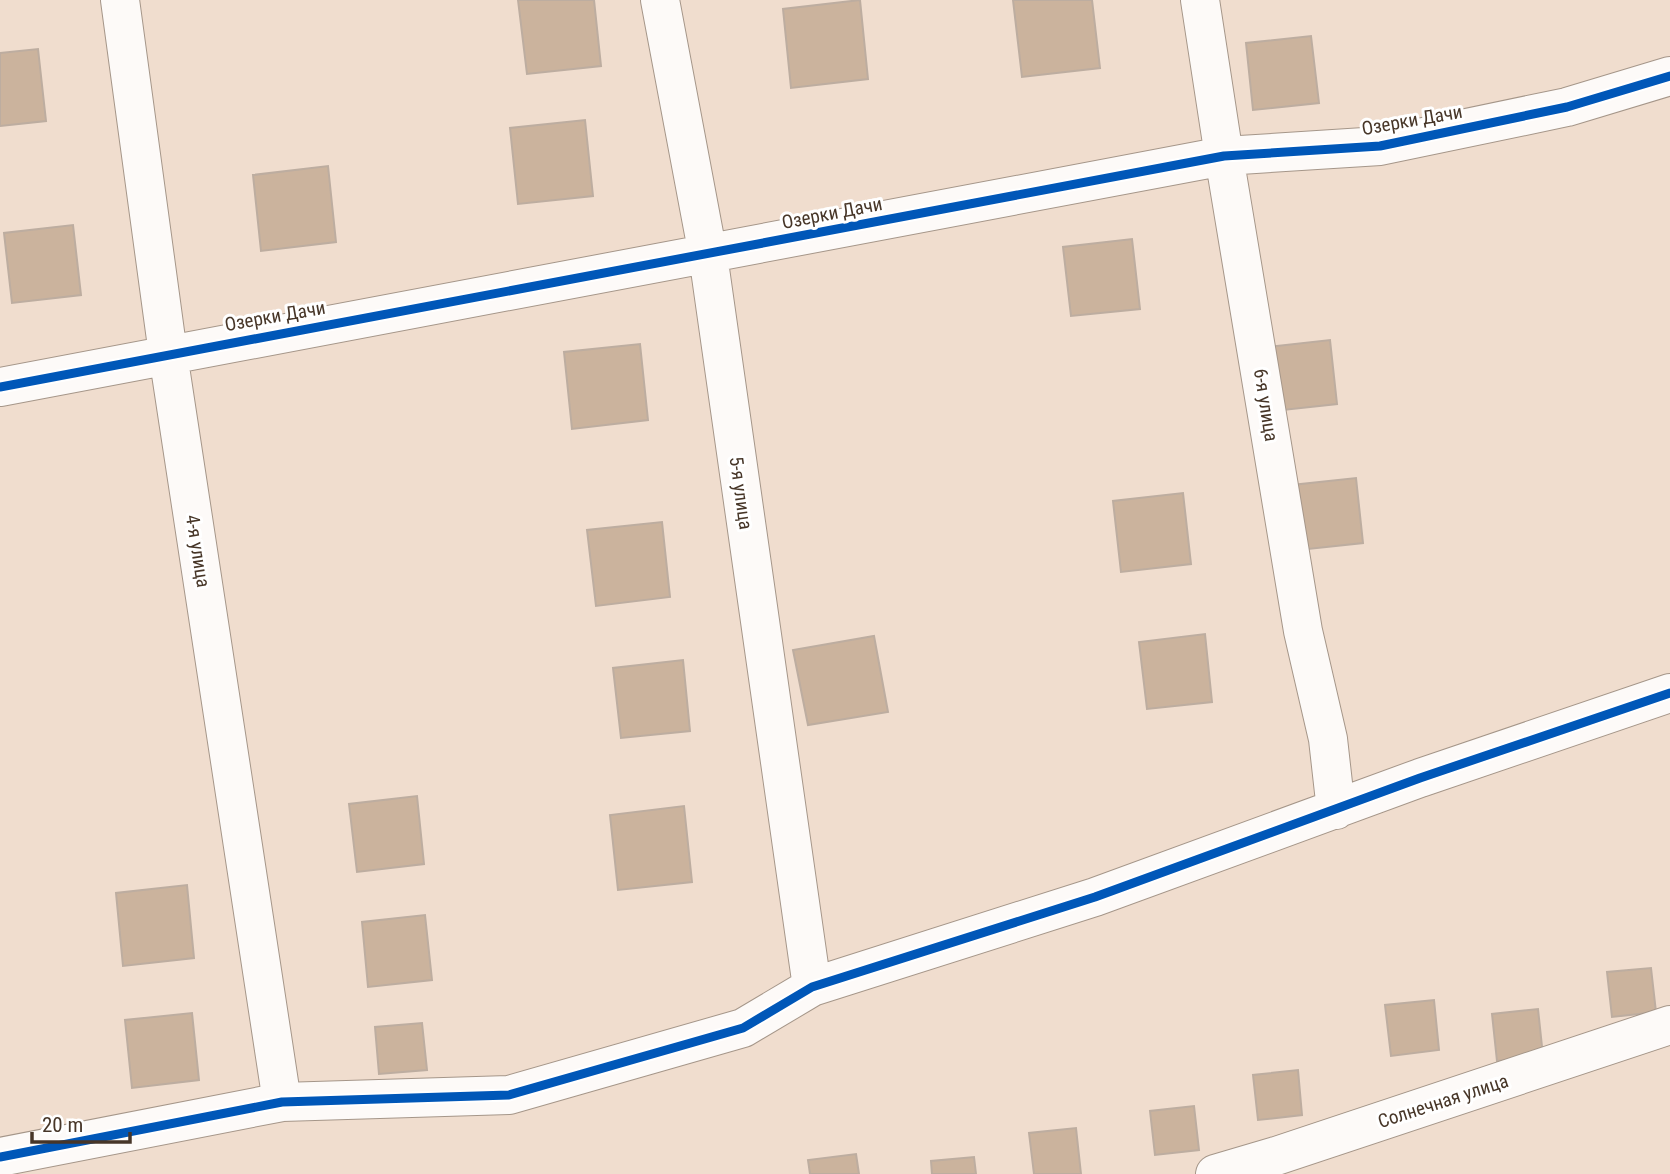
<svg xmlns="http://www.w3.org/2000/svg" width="1670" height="1174" font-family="'Roboto Condensed',sans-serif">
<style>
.building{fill:#cbb39d;stroke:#bdada0;stroke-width:2}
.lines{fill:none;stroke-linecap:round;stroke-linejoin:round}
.minor-casing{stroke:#a59689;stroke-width:40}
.minor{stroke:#fdfaf8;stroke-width:38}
.cycleway-casing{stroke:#fff;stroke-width:13}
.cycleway{stroke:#0057b8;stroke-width:9}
.labels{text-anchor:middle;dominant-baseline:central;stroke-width:6;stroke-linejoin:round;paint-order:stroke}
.street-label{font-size:19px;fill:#473628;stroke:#fff}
</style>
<rect width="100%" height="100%" fill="#f0ddce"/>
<!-- building -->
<path class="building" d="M 518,0 L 594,0 L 601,66 L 527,74 Z
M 860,0 L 868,79 L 791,88 L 783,9 Z
M 1013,0 L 1092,0 L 1100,68 L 1022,77 Z
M 1311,36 L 1319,103 L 1253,110 L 1246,43 Z
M 38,49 L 46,121 L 0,126 L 0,53 Z
M 585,120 L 593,196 L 518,204 L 510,128 Z
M 328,166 L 336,242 L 261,251 L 253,175 Z
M 73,225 L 81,295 L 12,303 L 4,233 Z
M 1132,239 L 1140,309 L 1071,316 L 1063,247 Z
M 1330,340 L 1337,404 L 1274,411 L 1267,347 Z
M 640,344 L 648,420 L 572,429 L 564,352 Z
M 1356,478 L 1363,543 L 1299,550 L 1292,485 Z
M 1183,493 L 1191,564 L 1121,572 L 1113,501 Z
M 662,522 L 670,597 L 596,606 L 587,530 Z
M 1205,634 L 1212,702 L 1147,709 L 1139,642 Z
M 874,636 L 888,712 L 808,725 L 793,650 Z
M 683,660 L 690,731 L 621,738 L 613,668 Z
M 417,796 L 424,864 L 357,872 L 349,804 Z
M 684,806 L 692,882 L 618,890 L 610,815 Z
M 187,885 L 194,958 L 123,966 L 116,893 Z
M 425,915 L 432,980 L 368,987 L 362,922 Z
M 1651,968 L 1656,1012 L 1612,1017 L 1607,972 Z
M 1434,1000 L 1439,1050 L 1391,1056 L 1385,1005 Z
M 1538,1009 L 1543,1056 L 1497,1061 L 1492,1014 Z
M 192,1013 L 199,1080 L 132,1088 L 125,1020 Z
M 422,1023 L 427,1070 L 379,1074 L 375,1027 Z
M 1298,1070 L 1302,1115 L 1258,1120 L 1253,1075 Z
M 1194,1106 L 1199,1150 L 1155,1155 L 1150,1111 Z
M 1076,1128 L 1081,1174 L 1034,1174 L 1029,1133 Z
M 856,1154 L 859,1174 L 810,1174 L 808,1160 Z
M 974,1157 L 976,1174 L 932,1174 L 931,1161 Z"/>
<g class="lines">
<defs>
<path id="minor" d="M 120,0 L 168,354 L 282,1102
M 660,0 L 708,255 L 812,987
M 1200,0 L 1224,156 L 1303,631 L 1328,739 L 1336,810
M 0,387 L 1224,156 L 1380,146 L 1567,107 L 1670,76
M 0,1157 L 282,1102 L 509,1095 L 743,1028 L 812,987 L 1095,897 L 1420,778 L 1670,693
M 1215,1174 L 1276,1156 L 1670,1025"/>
</defs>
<!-- minor casing -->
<use href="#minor" class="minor-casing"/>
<!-- minor -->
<use href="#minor" class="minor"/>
<defs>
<path id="cycleway" d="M 0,387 L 1224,156 L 1380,146 L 1567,107 L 1670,76
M 0,1157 L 282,1102 L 509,1095 L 743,1028 L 812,987 L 1095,897 L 1420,778 L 1670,693"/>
</defs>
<!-- cycleway casing -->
<use href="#cycleway" class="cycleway-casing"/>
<!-- cycleway -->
<use href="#cycleway" class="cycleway"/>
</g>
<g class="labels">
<!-- street labels -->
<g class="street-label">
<text transform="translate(1412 120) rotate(-10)">Озерки Дачи</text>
<text transform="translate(832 213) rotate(-11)">Озерки Дачи</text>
<text transform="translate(275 316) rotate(-10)">Озерки Дачи</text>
<text transform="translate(1266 405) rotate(81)">6-я улица</text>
<text transform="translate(741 493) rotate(82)">5-я улица</text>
<text transform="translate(198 551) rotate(81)">4-я улица</text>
<text transform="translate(1443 1101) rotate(-18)">Солнечная улица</text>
</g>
</g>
<!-- scale -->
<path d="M32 1132v10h98v-10" fill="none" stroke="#473628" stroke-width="3.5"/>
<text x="42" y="1132" font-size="21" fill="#473628" stroke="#ffffff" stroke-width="5" paint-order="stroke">20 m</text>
</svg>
